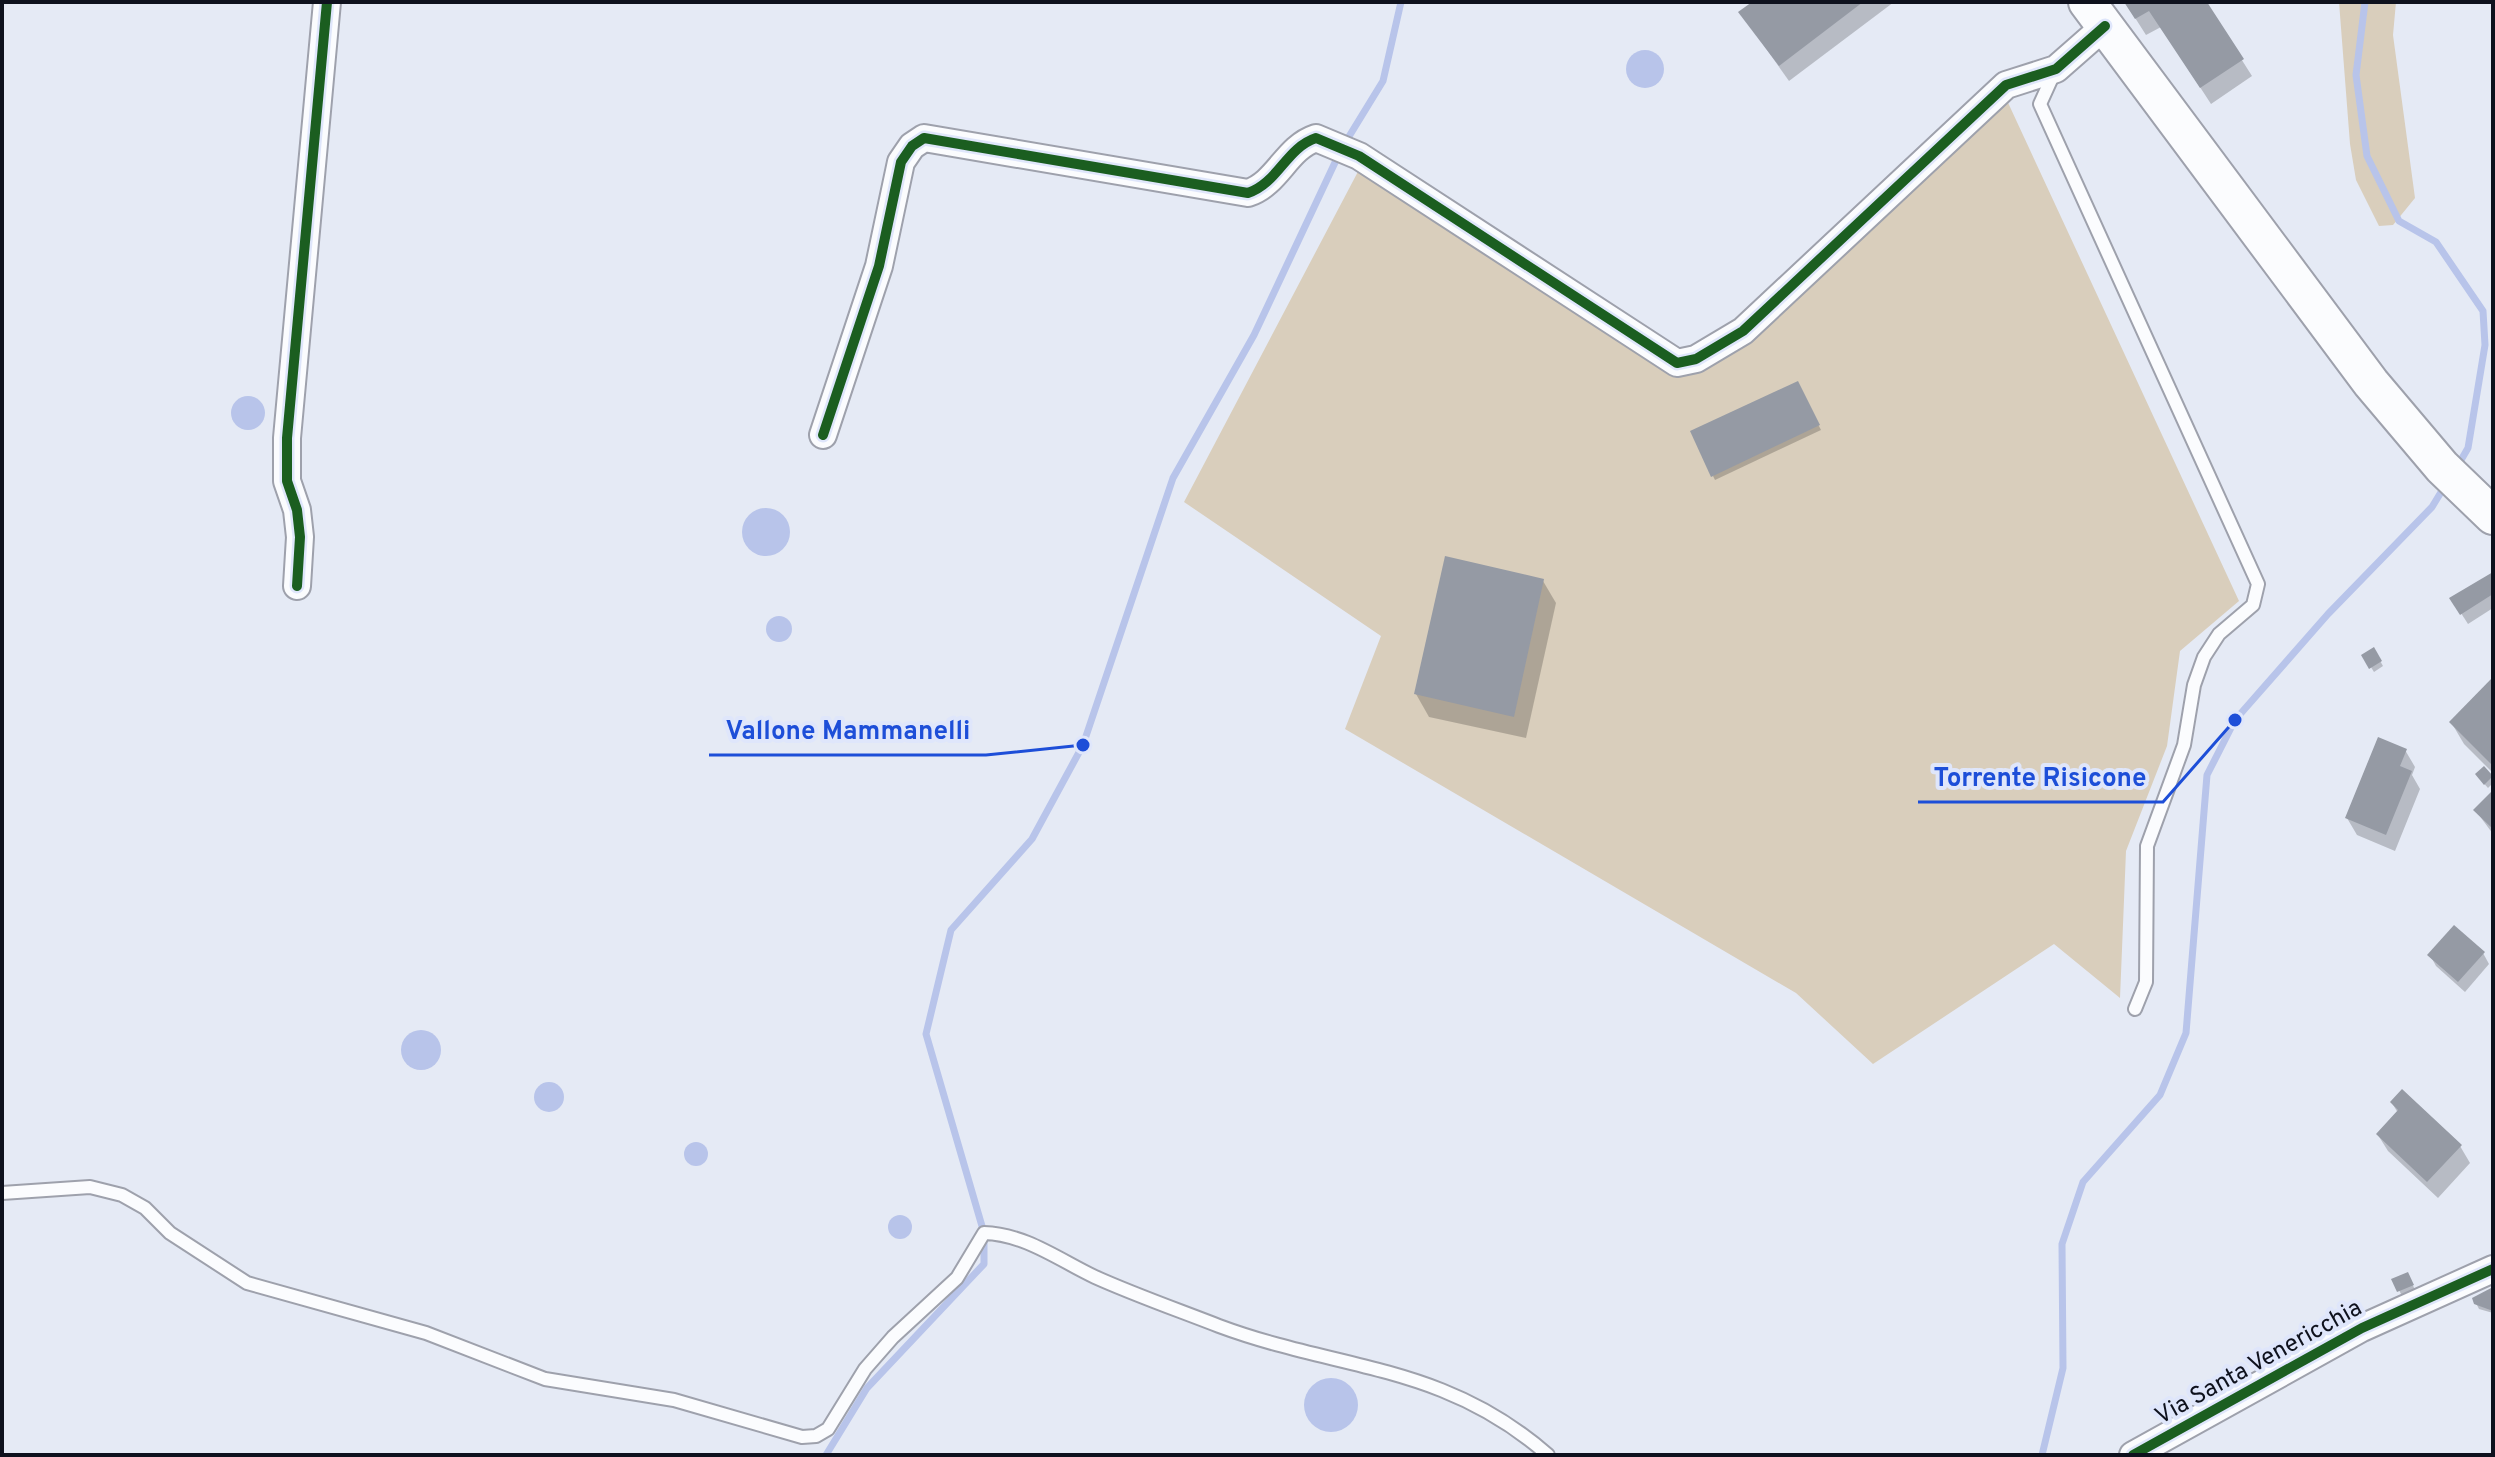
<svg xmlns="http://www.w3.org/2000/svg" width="2495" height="1457" viewBox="0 0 2495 1457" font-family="Overpass,sans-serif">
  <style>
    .green { fill: #d9cebc }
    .water { fill: #b8c4ea }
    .shadow { fill: #0003 }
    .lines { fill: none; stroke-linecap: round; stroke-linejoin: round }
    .stream { stroke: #b8c4ea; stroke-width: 7 }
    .building { fill: #959aa4 }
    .lane-casing { stroke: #9ea1ac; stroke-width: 16 }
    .street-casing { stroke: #9ea1ac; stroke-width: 30 }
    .secondary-casing { stroke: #9ea1ac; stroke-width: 40 }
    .lane { stroke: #fbfcfe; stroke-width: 12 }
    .street { stroke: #fbfcfe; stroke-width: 26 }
    .secondary { stroke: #fbfcfe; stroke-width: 36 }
    .cycleway-casing { stroke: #dfe6fb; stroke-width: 15 }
    .cycleway { stroke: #1b5e20; stroke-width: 10 }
    .labels { text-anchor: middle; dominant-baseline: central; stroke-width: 8; stroke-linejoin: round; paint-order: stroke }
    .street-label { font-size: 24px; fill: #0e111d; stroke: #dfe6fb }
    .leader { fill: none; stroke: #1d4ed8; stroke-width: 3 }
    .callout-dot { fill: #1d4ed8; stroke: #dfe6fb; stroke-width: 3 }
    .callout-label { font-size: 26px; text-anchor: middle; font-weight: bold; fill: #1d4ed8; stroke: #dfe6fb; stroke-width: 8; stroke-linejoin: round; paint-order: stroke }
  </style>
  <rect width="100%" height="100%" fill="#e5eaf5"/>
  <g class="green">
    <path d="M2339 2H2396L2393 35 2415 198 2393 225 2379 226 2356 180 2350 144Z"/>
    <path d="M2004 94 2239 601 2180 651 2167 746 2126 851 2120 998 2054 944 1873 1064 1796 993 1345 729 1381 636 1184 502 1362 164 1682 376 1750 332Z"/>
  </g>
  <g class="water">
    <circle cx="1645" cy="69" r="19"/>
    <circle cx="248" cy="413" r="17"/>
    <circle cx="766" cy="532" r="24"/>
    <circle cx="779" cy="629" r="13"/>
    <circle cx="421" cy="1050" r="20"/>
    <circle cx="549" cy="1097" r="15"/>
    <circle cx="696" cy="1154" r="12"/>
    <circle cx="900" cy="1227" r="12"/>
    <circle cx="1331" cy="1405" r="27"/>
  </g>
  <g class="shadow">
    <path d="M1755 2H1894L1789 81 1741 13Z"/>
    <path d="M2125 2H2205L2252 76 2211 104 2161 27 2146 35Z"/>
    <path d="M1797 384 1821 430 1715 480 1713 476Z"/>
    <path d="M2493 574V608L2468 624 2452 599Z"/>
    <path d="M1543 581 1556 603 1526 738 1429 717 1416 694Z"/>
    <path d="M2374 650 2383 666 2374 672 2364 656Z"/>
    <path d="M2493 680V773L2464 744 2451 722Z"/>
    <path d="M2405 750 2415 767 2412 775 2420 789 2395 851 2357 835 2347 818Z"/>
    <path d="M2491 778 2493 783 2488 788 2480 779Z"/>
    <path d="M2493 793V834L2476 811Z"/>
    <path d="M2483 953 2489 964 2465 992 2436 966 2430 955Z"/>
    <path d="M2392 1103 2460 1146 2470 1163 2438 1198 2388 1151 2378 1135 2398 1113Z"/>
    <path d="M2410 1279 2415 1290 2402 1296 2394 1280Z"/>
    <path d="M2493 1289V1313L2479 1309 2476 1303Z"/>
  </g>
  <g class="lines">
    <g class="stream">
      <path d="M2365 2 2356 75 2367 156 2399 221 2436 242 2483 311 2485 345 2468 448 2457 467"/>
      <path d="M1345 143 1383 81 1401 2"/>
      <path d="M826 1455 867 1388 984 1264V1233L926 1034 951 930 1032 839 1083 745 1173 478 1254 335 1339 154"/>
      <path d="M2042 1455 2063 1368 2062 1244 2083 1182 2160 1095 2186 1033 2207 775 2235 720 2328 614 2432 507 2446 484"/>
    </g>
  </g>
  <g class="building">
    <path d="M1752 2H1863L1779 66 1738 12Z"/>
    <path d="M2124 2H2207L2244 59 2200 88 2149 11 2135 19Z"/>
    <path d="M1798 381 1820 425 1711 477 1690 431Z"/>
    <path d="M1445 556 1544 579 1514 717 1414 694Z"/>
    <path d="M2493 572V594L2460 615 2449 598Z"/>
    <path d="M2374 647 2382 661 2369 669 2361 655Z"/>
    <path d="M2493 677V762L2491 764 2449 722Z"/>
    <path d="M2378 737 2407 749 2400 766 2412 771 2386 835 2345 818Z"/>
    <path d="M2484 766 2493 776 2484 785 2475 774Z"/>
    <path d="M2493 790V829L2473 810Z"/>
    <path d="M2454 925 2485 952 2458 982 2427 955Z"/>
    <path d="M2402 1089 2462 1145 2427 1182 2376 1134 2398 1110 2390 1102Z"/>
    <path d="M2408 1272 2414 1285 2397 1292 2391 1279Z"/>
    <path d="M2493 1287V1311L2474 1304 2472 1298Z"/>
  </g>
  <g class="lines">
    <g class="lane-casing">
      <g id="lane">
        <path d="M2055 71 2040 104 2258 584 2253 605 2219 634 2204 657 2194 685 2184 745 2147 846 2146 982 2135 1009"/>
        <path d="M2 1193 90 1187 122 1195 145 1208 170 1233 247 1283 426 1333 545 1379 674 1400 802 1437 816 1436 828 1429 865 1369 893 1337 957 1278 984 1233C1025 1234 1059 1260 1095 1277 1135 1295 1178 1310 1219 1326 1340 1371 1443 1363 1548 1455"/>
      </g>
    </g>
    <g class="street-casing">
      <g id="street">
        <path d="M823 435 879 266 901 162 912 146 924 138 1248 193C1278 183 1286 148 1316 138L1359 156 1677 363 1696 359 1743 331 2006 85 2056 69 2105 26"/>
        <path d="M297 586 300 537 297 510 287 481V438L327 2"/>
        <path d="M2133 1455 2362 1328 2493 1269"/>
      </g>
    </g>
    <g class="secondary-casing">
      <path id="secondary" d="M2087 2 2371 383 2442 467 2493 516"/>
    </g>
    <use href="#lane" class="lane"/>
    <use href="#street" class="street"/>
    <use href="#secondary" class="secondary"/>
    <g class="cycleway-casing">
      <g id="cycleway">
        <path d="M823 435 879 266 901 162 912 146 924 138 1248 193C1278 183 1286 148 1316 138L1359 156 1677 363 1696 359 1743 331 2006 85 2056 69 2105 26"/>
        <path d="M297 586 300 537 297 510 287 481V438L327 2"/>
        <path d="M2133 1455 2362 1328 2493 1269"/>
      </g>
    </g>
    <use href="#cycleway" class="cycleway"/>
  </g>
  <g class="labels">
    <g class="street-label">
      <text transform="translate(2259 1363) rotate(-29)">Via Santa Venericchia</text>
    </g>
  </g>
  <path class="leader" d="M1083 745L986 755H709M2235 720L2163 802H1918"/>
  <g class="callout-dot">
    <circle cx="1083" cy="745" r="8"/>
    <circle cx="2235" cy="720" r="8"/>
  </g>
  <g class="callout-label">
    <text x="848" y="739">Vallone Mammanelli</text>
    <text x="2040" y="786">Torrente Risicone</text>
  </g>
  <rect width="2495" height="1457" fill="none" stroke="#0e111d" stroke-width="8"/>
</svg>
